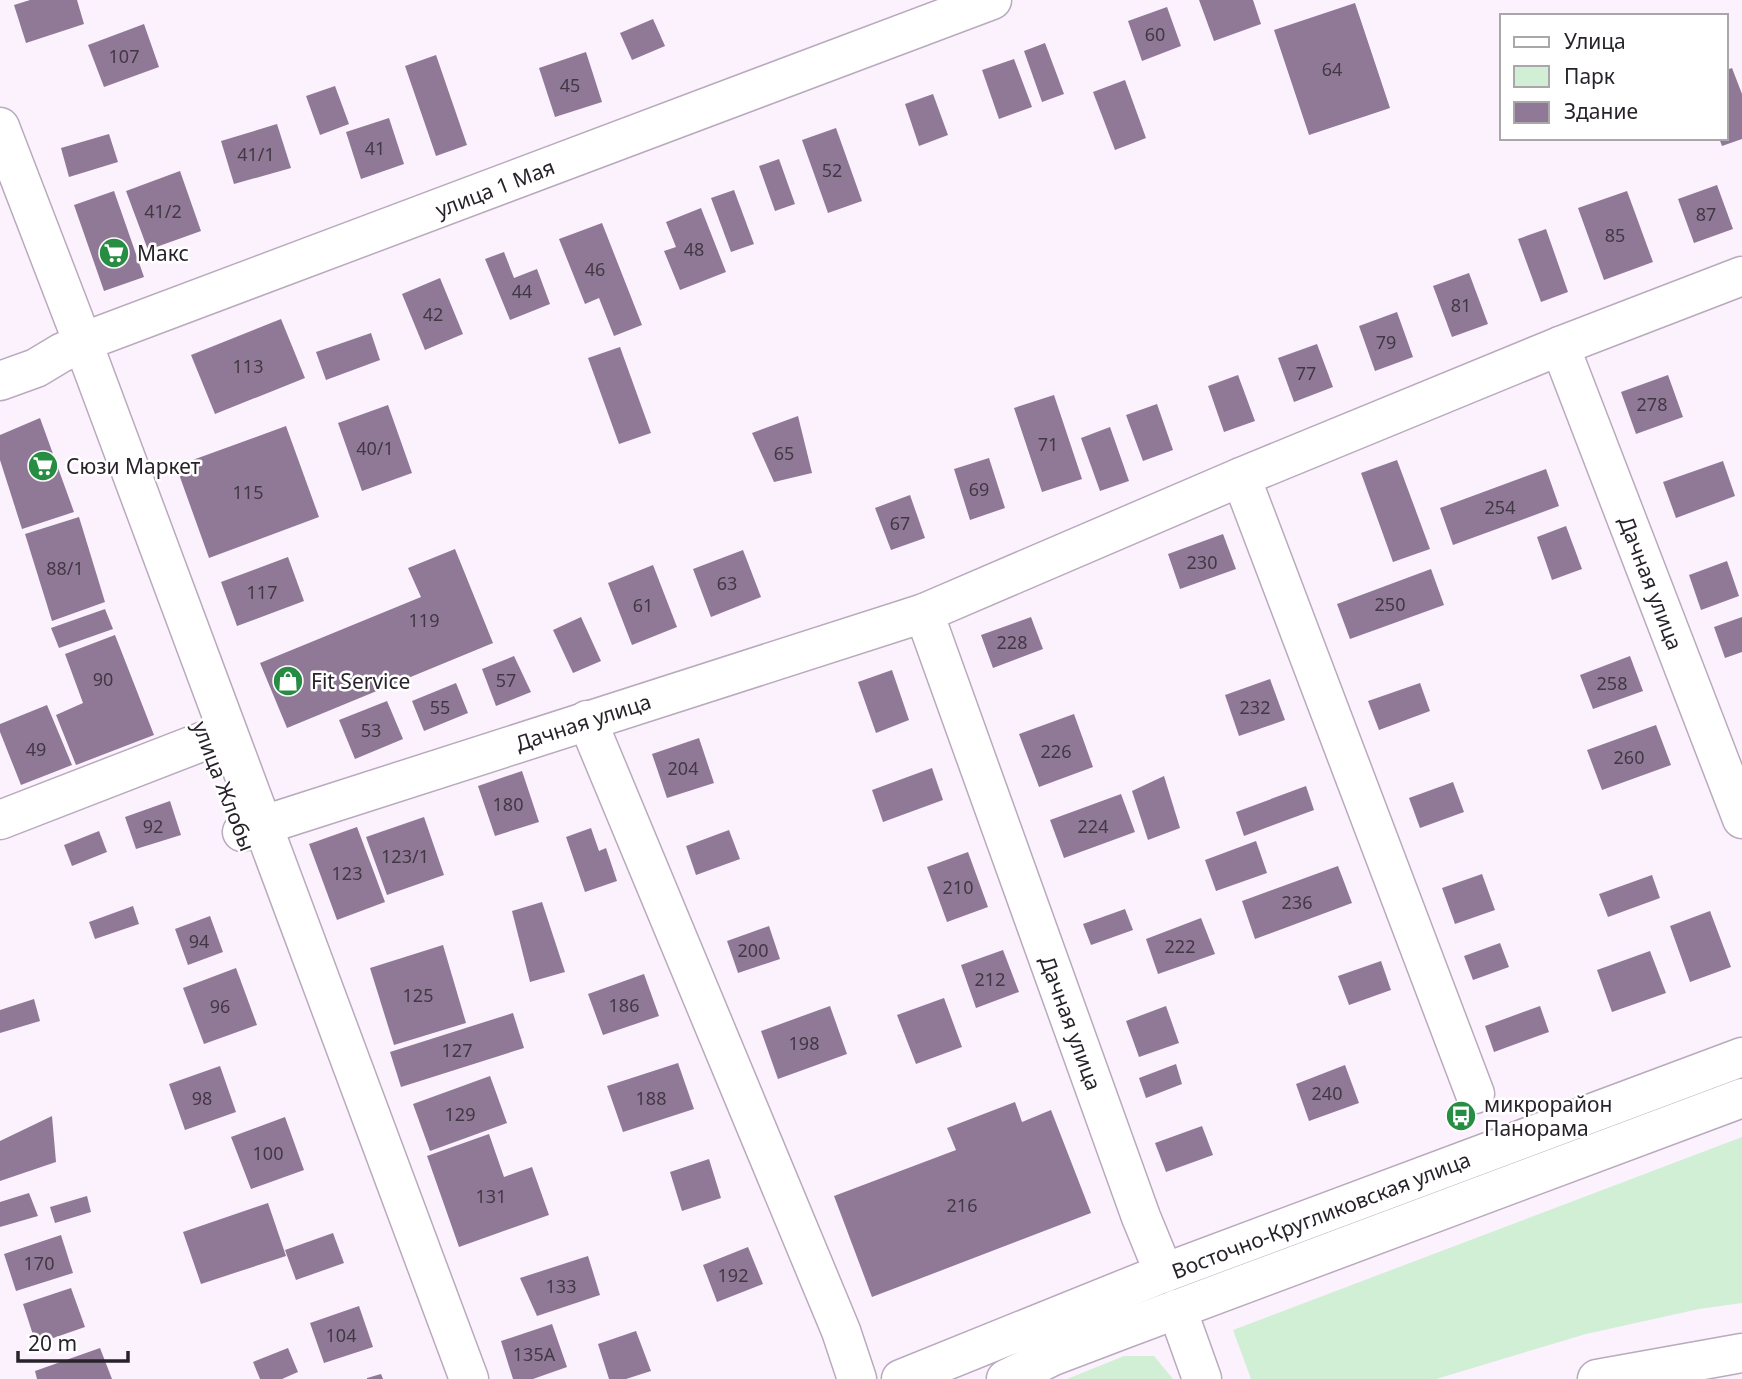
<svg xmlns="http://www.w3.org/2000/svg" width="1742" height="1379" viewBox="0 0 1742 1379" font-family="'Noto Sans',sans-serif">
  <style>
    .green { fill: #d0efd4 }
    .building { fill: #907996 }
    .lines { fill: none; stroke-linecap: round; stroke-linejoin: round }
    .minor-casing { stroke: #b9aabd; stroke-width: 41 }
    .major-casing { stroke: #b9aabd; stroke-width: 41 }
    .minor { stroke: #fff; stroke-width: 38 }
    .major { stroke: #fff; stroke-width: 38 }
    .labels { text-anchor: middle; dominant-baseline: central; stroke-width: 5; stroke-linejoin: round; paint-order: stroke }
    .number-label { font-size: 18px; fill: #423845 }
    .street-label { font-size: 21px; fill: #28232a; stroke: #fff }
    .poi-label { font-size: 21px; fill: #28232a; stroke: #fff; text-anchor: start }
  </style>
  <rect width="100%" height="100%" fill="#fcf2fe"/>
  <g class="green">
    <path d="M1742 1137V1303L1699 1309 1586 1334 1436 1379H1251L1233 1330Z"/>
    <path d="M1124 1356H1154L1173 1379H1067Z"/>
  </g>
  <g class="building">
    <path d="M30 0H77L84 24 26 43 14 5Z"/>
    <path d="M1199 0H1253L1261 24 1214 41Z"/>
    <path d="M1355 3 1390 108 1309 135 1274 30Z"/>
    <path d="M1167 7 1181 46 1142 61 1128 21Z"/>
    <path d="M653 19 665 46 632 60 620 33Z"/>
    <path d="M144 24 159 67 104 87 88 45Z"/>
    <path d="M1045 43 1064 94 1042 102 1024 51Z"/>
    <path d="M586 52 602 102 555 117 539 68Z"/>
    <path d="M436 55 467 145 436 156 405 66Z"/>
    <path d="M1014 59 1032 107 999 119 982 70Z"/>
    <path d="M1732 68 1742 94V139L1722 146 1719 138H1726V70Z"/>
    <path d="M1125 80 1146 138 1115 150 1093 92Z"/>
    <path d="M335 86 349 124 320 135 306 96Z"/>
    <path d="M933 94 948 135 919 146 905 104Z"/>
    <path d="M389 118 404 164 361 179 346 132Z"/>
    <path d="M277 124 291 168 234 184 221 141Z"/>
    <path d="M836 128 862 201 828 213 802 140Z"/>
    <path d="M109 134 118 162 69 177 61 148Z"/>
    <path d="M779 159 795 204 775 211 759 166Z"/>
    <path d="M180 171 201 231 148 250 126 191Z"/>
    <path d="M1717 185 1733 229 1694 243 1678 199Z"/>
    <path d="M734 190 754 244 731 252 711 198Z"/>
    <path d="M114 191 144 277 104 291 74 205Z"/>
    <path d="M1627 191 1653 262 1604 280 1578 208Z"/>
    <path d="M701 208 726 272 680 290 664 251 676 247 666 222Z"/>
    <path d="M602 223 642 325 614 336 599 298 585 304 559 239Z"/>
    <path d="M1546 229 1568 292 1541 302 1518 239Z"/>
    <path d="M504 252 514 278 537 269 550 304 510 320 485 259Z"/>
    <path d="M1469 273 1488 324 1452 337 1433 286Z"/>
    <path d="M440 278 463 334 425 350 402 294Z"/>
    <path d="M1397 312 1413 357 1375 371 1359 326Z"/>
    <path d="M281 319 305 378 215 414 191 355Z"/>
    <path d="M371 333 380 360 326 380 316 352Z"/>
    <path d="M1317 344 1333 387 1294 402 1278 358Z"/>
    <path d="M620 347 651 433 619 444 588 358Z"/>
    <path d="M1238 375 1255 421 1224 432 1208 386Z"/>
    <path d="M1668 375 1683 417 1636 434 1621 392Z"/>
    <path d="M1054 395 1082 479 1042 492 1014 408Z"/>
    <path d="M1157 404 1173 450 1143 461 1126 415Z"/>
    <path d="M388 405 412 473 362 491 338 423Z"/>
    <path d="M798 416 812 473 774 482 752 433Z"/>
    <path d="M40 418 74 512 22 529 0 460V435Z"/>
    <path d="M286 426 319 517 209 558 176 466Z"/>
    <path d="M1110 427 1129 481 1100 491 1081 438Z"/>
    <path d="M989 458 1005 508 970 520 954 469Z"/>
    <path d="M1397 460 1430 549 1393 562 1361 473Z"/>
    <path d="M1723 461 1735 496 1676 518 1663 482Z"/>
    <path d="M1546 469 1559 506 1453 545 1440 508Z"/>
    <path d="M910 495 925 538 891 550 875 508Z"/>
    <path d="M79 517 105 602 52 621 25 534Z"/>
    <path d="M1566 526 1582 569 1552 580 1537 537Z"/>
    <path d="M1223 534 1236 569 1180 589 1168 554Z"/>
    <path d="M455 549 493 643 287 728 260 663 421 597 408 568Z"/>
    <path d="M743 550 761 597 711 617 693 569Z"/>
    <path d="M288 557 304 601 237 626 221 582Z"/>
    <path d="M1727 561 1739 596 1701 610 1689 575Z"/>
    <path d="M653 565 677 627 632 645 608 583Z"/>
    <path d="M1431 569 1444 605 1350 639 1337 604Z"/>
    <path d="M105 609 113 629 59 648 51 628Z"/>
    <path d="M581 617 601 661 573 673 553 630Z"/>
    <path d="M1031 617 1043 649 993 668 981 635Z"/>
    <path d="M1742 617V652L1725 658 1714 627Z"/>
    <path d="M115 635 154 735 76 765 56 715 83 703 65 654Z"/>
    <path d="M514 656 531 692 496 706 482 669Z"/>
    <path d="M1630 656 1643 691 1593 709 1580 675Z"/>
    <path d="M892 670 909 720 876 733 858 682Z"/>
    <path d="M1270 679 1285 720 1239 736 1225 695Z"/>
    <path d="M456 683 468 713 424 731 412 701Z"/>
    <path d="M1420 683 1430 711 1379 730 1368 701Z"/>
    <path d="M387 701 403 739 355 759 339 720Z"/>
    <path d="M47 705 72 765 21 785 0 732V724Z"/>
    <path d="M1074 714 1093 767 1039 787 1019 734Z"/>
    <path d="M1656 725 1671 765 1602 790 1587 750Z"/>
    <path d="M699 738 714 783 667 798 652 754Z"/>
    <path d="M932 768 943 800 883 822 872 790Z"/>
    <path d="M522 771 539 822 495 836 478 786Z"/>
    <path d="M1164 776 1180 828 1148 840 1132 791Z"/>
    <path d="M1453 782 1464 812 1420 828 1409 798Z"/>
    <path d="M1306 786 1314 810 1244 836 1236 812Z"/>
    <path d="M1121 794 1135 832 1064 858 1050 820Z"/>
    <path d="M170 801 181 835 136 849 125 817Z"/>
    <path d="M424 817 444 875 387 895 366 837Z"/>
    <path d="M357 827 385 902 337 920 309 844Z"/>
    <path d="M591 828 599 851 606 848 617 881 585 892 566 837Z"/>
    <path d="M729 830 740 859 696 875 686 846Z"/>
    <path d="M99 831 107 852 72 866 64 845Z"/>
    <path d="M1256 841 1267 873 1216 891 1205 860Z"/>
    <path d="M968 852 988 907 947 922 927 867Z"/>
    <path d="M1338 866 1352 903 1255 939 1242 901Z"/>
    <path d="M1482 874 1495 910 1455 924 1442 888Z"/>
    <path d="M1652 875 1660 898 1608 917 1599 894Z"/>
    <path d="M542 902 565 972 530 982 512 911Z"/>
    <path d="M133 906 139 924 95 939 89 922Z"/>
    <path d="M1125 909 1133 930 1091 945 1083 924Z"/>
    <path d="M1710 911 1731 967 1690 982 1670 926Z"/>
    <path d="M210 916 223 952 188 965 175 929Z"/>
    <path d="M1201 918 1215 954 1158 974 1146 939Z"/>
    <path d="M769 926 780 959 738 973 727 941Z"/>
    <path d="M1500 943 1509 967 1473 980 1464 956Z"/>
    <path d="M443 945 466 1023 394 1045 370 968Z"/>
    <path d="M1003 950 1019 992 976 1008 961 965Z"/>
    <path d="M1650 951 1666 993 1612 1012 1597 970Z"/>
    <path d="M1381 961 1391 990 1349 1005 1338 976Z"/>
    <path d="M236 968 257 1025 204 1044 183 988Z"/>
    <path d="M644 974 659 1016 603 1035 588 994Z"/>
    <path d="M944 998 962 1047 916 1064 897 1015Z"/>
    <path d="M34 999 40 1021 0 1033V1010Z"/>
    <path d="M830 1006 847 1054 778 1079 761 1031Z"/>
    <path d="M1166 1006 1179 1043 1139 1057 1126 1021Z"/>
    <path d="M1540 1006 1549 1032 1494 1052 1485 1026Z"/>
    <path d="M513 1013 524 1048 401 1087 390 1052Z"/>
    <path d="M678 1063 694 1109 623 1132 607 1086Z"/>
    <path d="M1176 1064 1182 1084 1146 1098 1139 1078Z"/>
    <path d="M1345 1065 1359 1103 1309 1121 1296 1084Z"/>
    <path d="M220 1066 236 1112 185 1130 169 1084Z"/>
    <path d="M490 1076 507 1123 430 1151 413 1104Z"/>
    <path d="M1015 1102 1022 1122 1051 1110 1091 1213 872 1297 834 1196 956 1150 947 1128Z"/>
    <path d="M52 1116 56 1162 0 1181V1141Z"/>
    <path d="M285 1117 304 1170 251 1189 231 1137Z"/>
    <path d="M1202 1126 1213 1155 1166 1172 1155 1143Z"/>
    <path d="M489 1134 504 1177 532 1167 549 1215 459 1247 427 1156Z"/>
    <path d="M709 1159 721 1198 682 1211 670 1172Z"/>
    <path d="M29 1193 38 1216 0 1227V1202Z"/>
    <path d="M87 1196 91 1212 55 1223 50 1207Z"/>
    <path d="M268 1203 286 1256 201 1284 183 1232Z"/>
    <path d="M333 1233 344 1263 296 1280 285 1250Z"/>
    <path d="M61 1235 73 1273 16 1291 4 1254Z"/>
    <path d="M748 1247 763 1284 717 1302 703 1265Z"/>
    <path d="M588 1256 600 1295 537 1316 520 1278Z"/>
    <path d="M71 1288 85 1327 36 1344 23 1304Z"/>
    <path d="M359 1306 373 1347 324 1363 310 1323Z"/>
    <path d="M552 1324 567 1367 533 1379H513L501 1341Z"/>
    <path d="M636 1331 651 1371 626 1379H609L598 1344Z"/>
    <path d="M100 1348 112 1379H37L35 1371Z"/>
    <path d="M288 1348 298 1372 282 1379H260L253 1362Z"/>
    <path d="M381 1374 383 1379H367V1378Z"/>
  </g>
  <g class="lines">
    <g class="minor-casing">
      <g id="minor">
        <path d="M1560 346 1742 819"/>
        <path d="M0 381 36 368 61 353 96 337 992 0"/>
        <path d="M1241 477 1475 1094"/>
        <path d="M924 613 1141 1217 1164 1273"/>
        <path d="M587 720 841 1331 857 1379"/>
        <path d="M0 820 227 732"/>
        <path d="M242 832 924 613 1241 477 1560 346 1742 276"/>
        <path d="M1177 1309 1202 1379"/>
        <path d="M1597 1379 1742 1353"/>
      </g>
    </g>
    <g class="major-casing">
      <g id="major">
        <path d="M0 127 83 343 469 1379"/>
        <path d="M901 1379 1164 1273 1742 1057"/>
        <path d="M1006 1379 1053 1356 1124 1329 1742 1098"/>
      </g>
    </g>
    <use href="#minor" class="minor"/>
    <use href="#major" class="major"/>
  </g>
  <defs>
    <g id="supermarket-disc" transform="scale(1.575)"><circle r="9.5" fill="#268d43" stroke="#fff"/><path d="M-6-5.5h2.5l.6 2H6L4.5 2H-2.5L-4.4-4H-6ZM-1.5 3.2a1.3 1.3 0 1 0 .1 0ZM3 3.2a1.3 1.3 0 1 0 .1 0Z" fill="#fff"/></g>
    <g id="shop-disc" transform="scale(1.575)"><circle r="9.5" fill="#268d43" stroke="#fff"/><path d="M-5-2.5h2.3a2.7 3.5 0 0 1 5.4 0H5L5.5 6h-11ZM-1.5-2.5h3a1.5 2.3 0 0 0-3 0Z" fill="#fff"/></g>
    <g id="bus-disc" transform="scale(1.575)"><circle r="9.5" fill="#268d43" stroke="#fff"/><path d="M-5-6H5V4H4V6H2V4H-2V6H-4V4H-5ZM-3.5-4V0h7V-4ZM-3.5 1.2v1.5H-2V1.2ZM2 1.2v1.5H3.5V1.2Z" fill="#fff"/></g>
  </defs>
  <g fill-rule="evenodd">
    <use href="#supermarket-disc" x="114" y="253"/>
    <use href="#supermarket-disc" x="43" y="466"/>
    <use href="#shop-disc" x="288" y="681"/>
    <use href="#bus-disc" x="1461" y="1116"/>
  </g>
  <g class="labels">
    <g class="number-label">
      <text x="1155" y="34">60</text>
      <text x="124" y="56">107</text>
      <text x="1332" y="69">64</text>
      <text x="570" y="85">45</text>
      <text x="375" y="148">41</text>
      <text x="256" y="154">41/1</text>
      <text x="832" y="170">52</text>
      <text x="163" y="211">41/2</text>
      <text x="1706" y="214">87</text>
      <text x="1615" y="235">85</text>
      <text x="694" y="249">48</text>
      <text x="595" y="269">46</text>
      <text x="522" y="291">44</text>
      <text x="1461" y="305">81</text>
      <text x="433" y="314">42</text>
      <text x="1386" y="342">79</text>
      <text x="248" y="366">113</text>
      <text x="1306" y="373">77</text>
      <text x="1652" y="404">278</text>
      <text x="1048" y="444">71</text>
      <text x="375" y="448">40/1</text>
      <text x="784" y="453">65</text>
      <text x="979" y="489">69</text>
      <text x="248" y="492">115</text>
      <text x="1500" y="507">254</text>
      <text x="900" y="523">67</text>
      <text x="1202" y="562">230</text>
      <text x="65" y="568">88/1</text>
      <text x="727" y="583">63</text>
      <text x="262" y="592">117</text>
      <text x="1390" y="604">250</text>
      <text x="643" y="605">61</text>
      <text x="424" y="620">119</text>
      <text x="1012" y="642">228</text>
      <text x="103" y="679">90</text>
      <text x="506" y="680">57</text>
      <text x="1612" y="683">258</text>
      <text x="440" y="707">55</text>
      <text x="1255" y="707">232</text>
      <text x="371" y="730">53</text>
      <text x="36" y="749">49</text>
      <text x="1056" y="751">226</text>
      <text x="1629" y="757">260</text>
      <text x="683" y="768">204</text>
      <text x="508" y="804">180</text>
      <text x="153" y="826">92</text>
      <text x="1093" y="826">224</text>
      <text x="405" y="856">123/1</text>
      <text x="347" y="873">123</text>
      <text x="958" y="887">210</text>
      <text x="1297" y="902">236</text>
      <text x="199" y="941">94</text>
      <text x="1180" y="946">222</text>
      <text x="753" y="950">200</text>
      <text x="990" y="979">212</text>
      <text x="418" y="995">125</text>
      <text x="624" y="1005">186</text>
      <text x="220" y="1006">96</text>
      <text x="804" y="1043">198</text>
      <text x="457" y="1050">127</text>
      <text x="1327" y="1093">240</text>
      <text x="202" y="1098">98</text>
      <text x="651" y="1098">188</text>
      <text x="460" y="1114">129</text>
      <text x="268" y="1153">100</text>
      <text x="491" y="1196">131</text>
      <text x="962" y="1205">216</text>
      <text x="39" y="1263">170</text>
      <text x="733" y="1275">192</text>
      <text x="561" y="1286">133</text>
      <text x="341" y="1335">104</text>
      <text x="534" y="1354">135А</text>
    </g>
    <g class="street-label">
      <text transform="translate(495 188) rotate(-21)">улица 1 Мая</text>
      <text transform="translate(1651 583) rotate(69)">Дачная улица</text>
      <text transform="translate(583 722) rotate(-18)">Дачная улица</text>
      <text transform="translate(224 786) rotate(69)">улица Жлобы</text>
      <text transform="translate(1071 1023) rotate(70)">Дачная улица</text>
      <text transform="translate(1321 1215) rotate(-21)">Восточно-Кругликовская улица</text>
    </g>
    <g class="poi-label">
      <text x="137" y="253">Макс</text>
      <text x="66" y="466">Сюзи Маркет</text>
      <text x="311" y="681">Fit Service</text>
      <text x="1484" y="1104">микрорайон<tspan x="1484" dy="24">Панорама</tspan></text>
    </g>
  </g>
  <rect x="1500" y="14" width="228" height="126" fill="#ffffff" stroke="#a9a7aa" stroke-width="2"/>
  <rect x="1514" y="37" width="35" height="10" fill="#ffffff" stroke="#a9a7aa" stroke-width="2"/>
  <text x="1564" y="49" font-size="21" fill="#28232a">Улица</text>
  <rect x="1514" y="66" width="35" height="21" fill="#d0efd4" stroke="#a9a7aa" stroke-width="2"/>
  <text x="1564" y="84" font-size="21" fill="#28232a">Парк</text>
  <rect x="1514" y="102" width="35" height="21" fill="#907996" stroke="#a9a7aa" stroke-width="2"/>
  <text x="1564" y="119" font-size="21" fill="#28232a">Здание</text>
  <path d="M18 1351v10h110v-10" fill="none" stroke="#28232a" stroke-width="3.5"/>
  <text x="28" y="1351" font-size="21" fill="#28232a" stroke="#ffffff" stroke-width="5" paint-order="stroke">20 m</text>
</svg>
